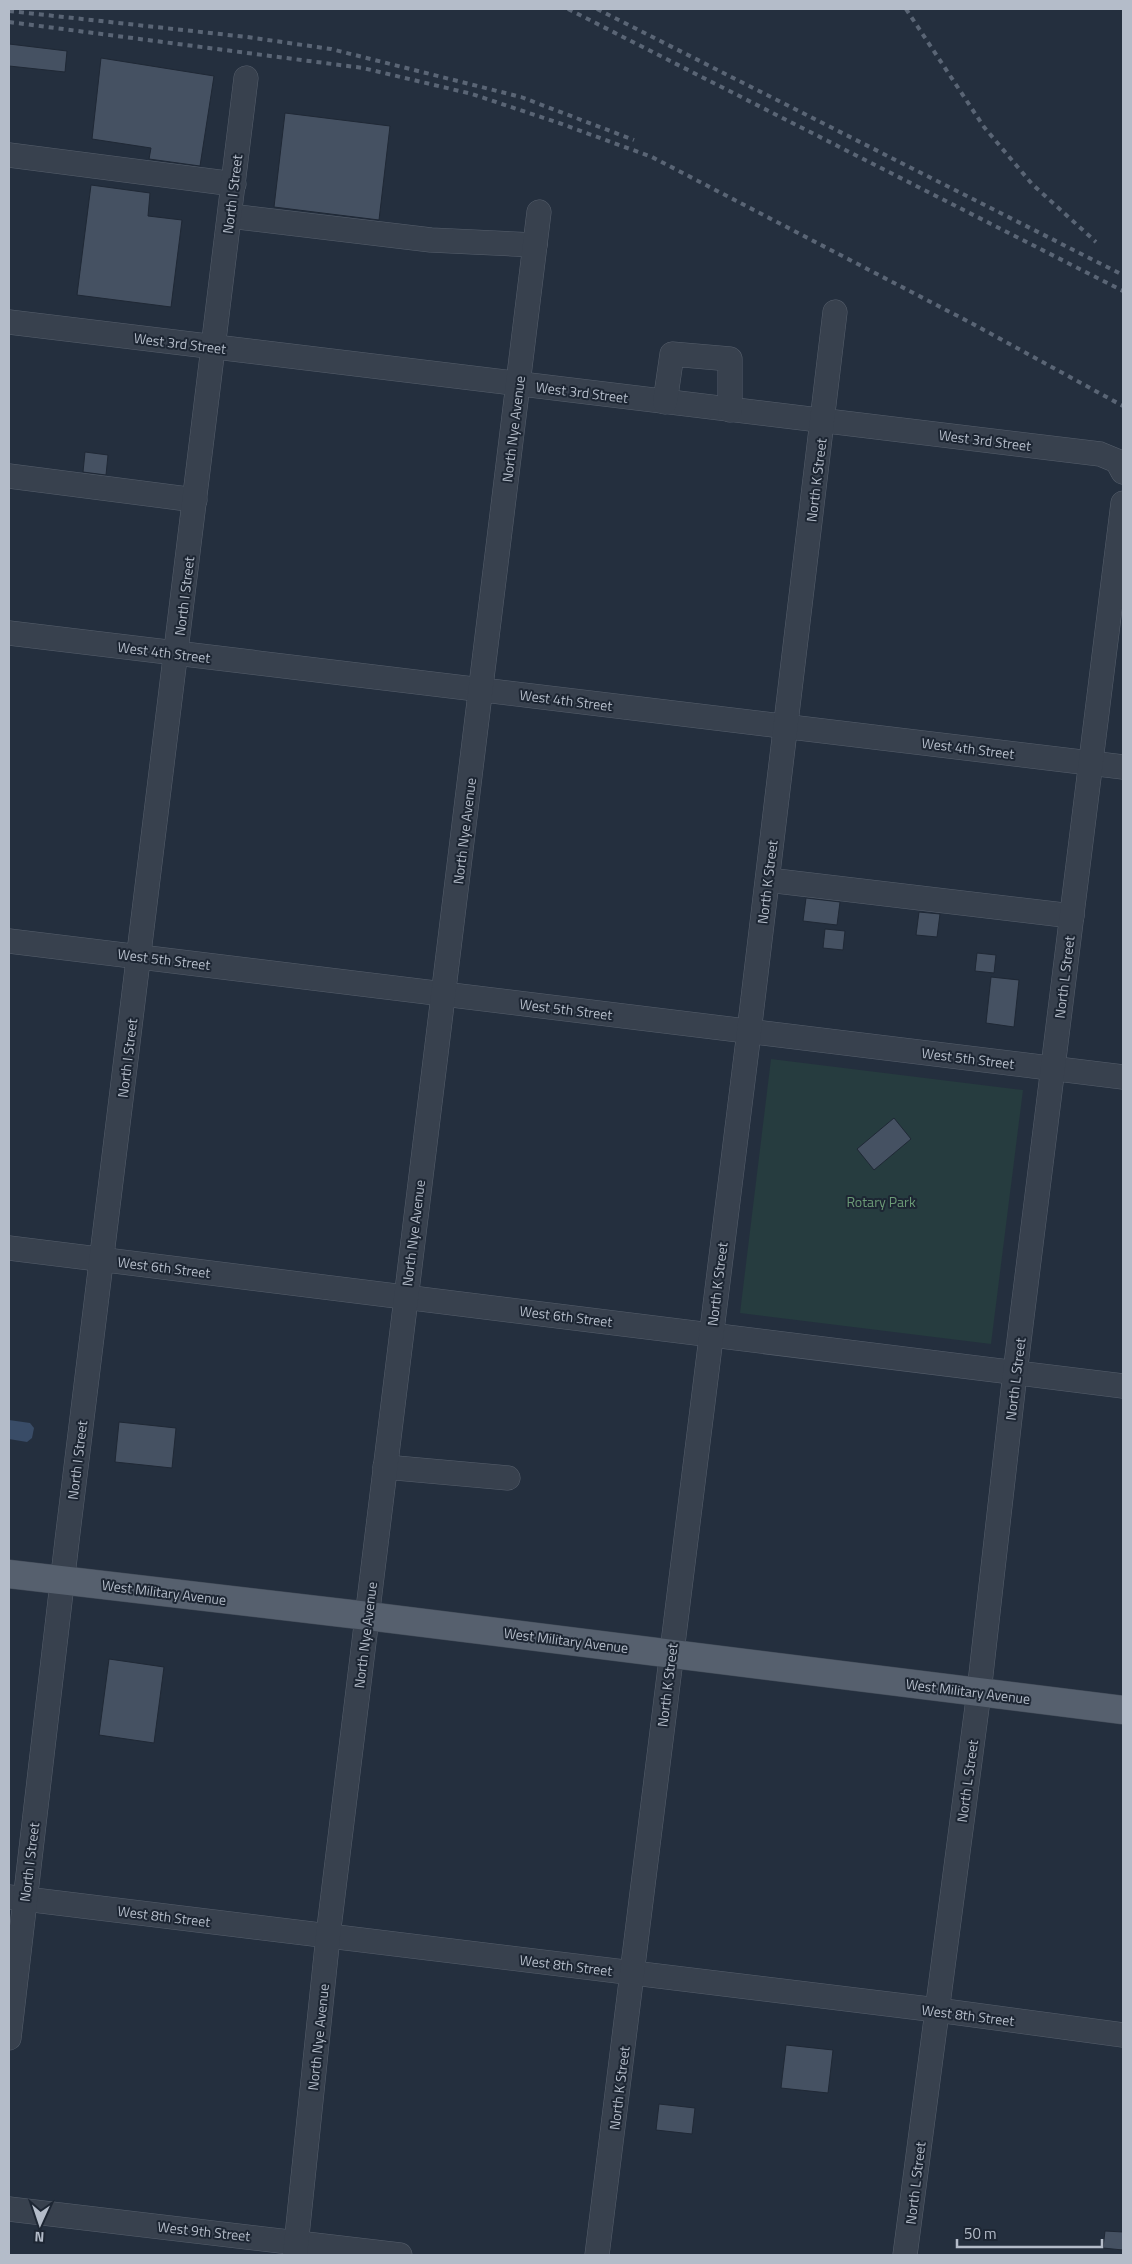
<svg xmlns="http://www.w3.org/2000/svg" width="1132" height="2264" viewBox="0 0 1132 2264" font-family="'Titillium Web',sans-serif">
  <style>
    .green { fill: #263c3f }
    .water { fill: #394c67 }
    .building { fill: #455162; stroke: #1f2835 }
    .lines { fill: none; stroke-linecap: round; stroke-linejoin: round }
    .minor-casing { stroke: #565f6c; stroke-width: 25 }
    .major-casing { stroke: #414a57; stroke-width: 29 }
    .minor { stroke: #38414e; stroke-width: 24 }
    .major { stroke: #56606e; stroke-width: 28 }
    .rail { stroke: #5a6575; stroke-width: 4; stroke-dasharray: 5 5; stroke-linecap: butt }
    .labels { text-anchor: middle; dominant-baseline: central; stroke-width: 4; stroke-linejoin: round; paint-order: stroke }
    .street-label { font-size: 14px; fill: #b4bcc9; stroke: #1d2633 }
    .park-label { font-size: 14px; fill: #6b9a76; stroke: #1d2633 }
  </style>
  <rect width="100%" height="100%" fill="#242f3e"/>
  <path class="green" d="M771 1059 1023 1090 991 1344 740 1313Z"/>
  <path class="water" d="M9 1420 30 1423 34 1428 32 1438 27 1442 9 1439Z"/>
  <g class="building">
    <path d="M9 44 67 51 65 72 9 66Z"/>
    <path d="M101 58 214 76 200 166 149 159 151 148 92 139Z"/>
    <path d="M285 113 390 126 379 220 274 207Z"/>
    <path d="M91 185 150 193 148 216 182 220 171 307 77 295Z"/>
    <path d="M85 452 108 455 106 475 83 472Z"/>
    <path d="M806 898 840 902 837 925 803 921Z"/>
    <path d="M919 912 940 914 937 937 916 935Z"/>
    <path d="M825 929 845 931 843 950 823 948Z"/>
    <path d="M977 953 996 955 994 973 975 971Z"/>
    <path d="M991 977 1019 980 1014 1027 986 1023Z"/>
    <path d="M894 1118 911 1139 874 1170 857 1149Z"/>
    <path d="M119 1422 176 1428 172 1468 115 1462Z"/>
    <path d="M109 1659 164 1667 154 1743 99 1735Z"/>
    <path d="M786 2045 833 2050 828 2093 781 2088Z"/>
    <path d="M659 2104 695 2108 692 2134 656 2130Z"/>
    <path d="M1105 2231 1123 2232V2250L1103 2248Z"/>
  </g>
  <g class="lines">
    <g class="minor-casing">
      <g id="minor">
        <path d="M9 155 234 184"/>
        <path d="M230 216 431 240 535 245"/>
        <path d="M9 322 1100 454 1117 461 1123 472"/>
        <path d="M665 402 672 354 730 359V410"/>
        <path d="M9 476 195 500"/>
        <path d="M9 633 1123 767"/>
        <path d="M768 880 1072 916"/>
        <path d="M9 941 1123 1077"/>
        <path d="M9 1248 1123 1386"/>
        <path d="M385 1467 508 1478"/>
        <path d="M9 1897 937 2010 1123 2035"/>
        <path d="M9 2038C82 1384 170 732 246 78"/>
        <path d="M9 2209 400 2255"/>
        <path d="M295 2255 328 1936 539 212"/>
        <path d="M597 2255 749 1032 835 312"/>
        <path d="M905 2255 979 1692 1015 1373 1123 503"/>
      </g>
    </g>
    <g class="major-casing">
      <path id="major" d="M9 1574 368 1616 1123 1710"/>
    </g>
    <use href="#minor" class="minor"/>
    <use href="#major" class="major"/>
    <g class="rail">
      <path d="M568 9 1123 291"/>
      <path d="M597 9 1123 275"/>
      <path d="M906 9 984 127 1032 184 1096 242"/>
      <path d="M9 11 247 37 331 49 521 97 634 140"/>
      <path d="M9 22 363 68 472 94 559 123 652 157 973 324 1123 406"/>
    </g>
  </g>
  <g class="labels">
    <g class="street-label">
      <text transform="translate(232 194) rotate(-83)">North I Street</text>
      <text transform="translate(180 343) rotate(7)">West 3rd Street</text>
      <text transform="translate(582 392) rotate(7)">West 3rd Street</text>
      <text transform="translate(513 429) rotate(-83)">North Nye Avenue</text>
      <text transform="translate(985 440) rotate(7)">West 3rd Street</text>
      <text transform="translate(816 480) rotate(-83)">North K Street</text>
      <text transform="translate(184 596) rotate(-83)">North I Street</text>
      <text transform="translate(164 652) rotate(7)">West 4th Street</text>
      <text transform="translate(566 700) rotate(7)">West 4th Street</text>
      <text transform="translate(968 748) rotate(7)">West 4th Street</text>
      <text transform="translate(464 831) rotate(-83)">North Nye Avenue</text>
      <text transform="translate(767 882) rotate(-83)">North K Street</text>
      <text transform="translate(164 959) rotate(7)">West 5th Street</text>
      <text transform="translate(1064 977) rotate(-83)">North L Street</text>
      <text transform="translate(566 1009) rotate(7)">West 5th Street</text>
      <text transform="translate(127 1058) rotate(-83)">North I Street</text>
      <text transform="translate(968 1058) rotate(7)">West 5th Street</text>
      <text transform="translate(413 1233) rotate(-83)">North Nye Avenue</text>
      <text transform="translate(164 1267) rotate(7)">West 6th Street</text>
      <text transform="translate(717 1284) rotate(-83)">North K Street</text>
      <text transform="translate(566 1316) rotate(7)">West 6th Street</text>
      <text transform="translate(1015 1379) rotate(-83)">North L Street</text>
      <text transform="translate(77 1460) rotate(-83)">North I Street</text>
      <text transform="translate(164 1592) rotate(7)">West Military Avenue</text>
      <text transform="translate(365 1635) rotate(-83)">North Nye Avenue</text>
      <text transform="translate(566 1640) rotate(7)">West Military Avenue</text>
      <text transform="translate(667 1685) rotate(-83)">North K Street</text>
      <text transform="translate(968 1691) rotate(7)">West Military Avenue</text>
      <text transform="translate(967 1781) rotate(-82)">North L Street</text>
      <text transform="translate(29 1862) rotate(-83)">North I Street</text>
      <text transform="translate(164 1916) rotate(7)">West 8th Street</text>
      <text transform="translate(566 1965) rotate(7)">West 8th Street</text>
      <text transform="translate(968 2015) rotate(7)">West 8th Street</text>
      <text transform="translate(318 2037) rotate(-84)">North Nye Avenue</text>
      <text transform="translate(619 2088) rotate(-83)">North K Street</text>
      <text transform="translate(915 2183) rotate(-83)">North L Street</text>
      <text transform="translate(204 2231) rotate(6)">West 9th Street</text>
    </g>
    <g class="park-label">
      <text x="881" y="1201">Rotary Park</text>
    </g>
  </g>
  <rect width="1132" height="2264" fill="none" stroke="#b4bcc9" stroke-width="20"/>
  <g transform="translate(40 2224) rotate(183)" stroke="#1d2633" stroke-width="4" paint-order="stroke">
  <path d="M0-4L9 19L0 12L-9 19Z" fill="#b4bcc9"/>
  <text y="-8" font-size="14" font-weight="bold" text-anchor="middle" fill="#b4bcc9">N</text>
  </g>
  <path d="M957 2239v8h145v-8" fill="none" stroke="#b4bcc9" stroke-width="2.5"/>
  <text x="964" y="2239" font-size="15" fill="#b4bcc9" stroke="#1d2633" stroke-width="4" paint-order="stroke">50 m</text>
</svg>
